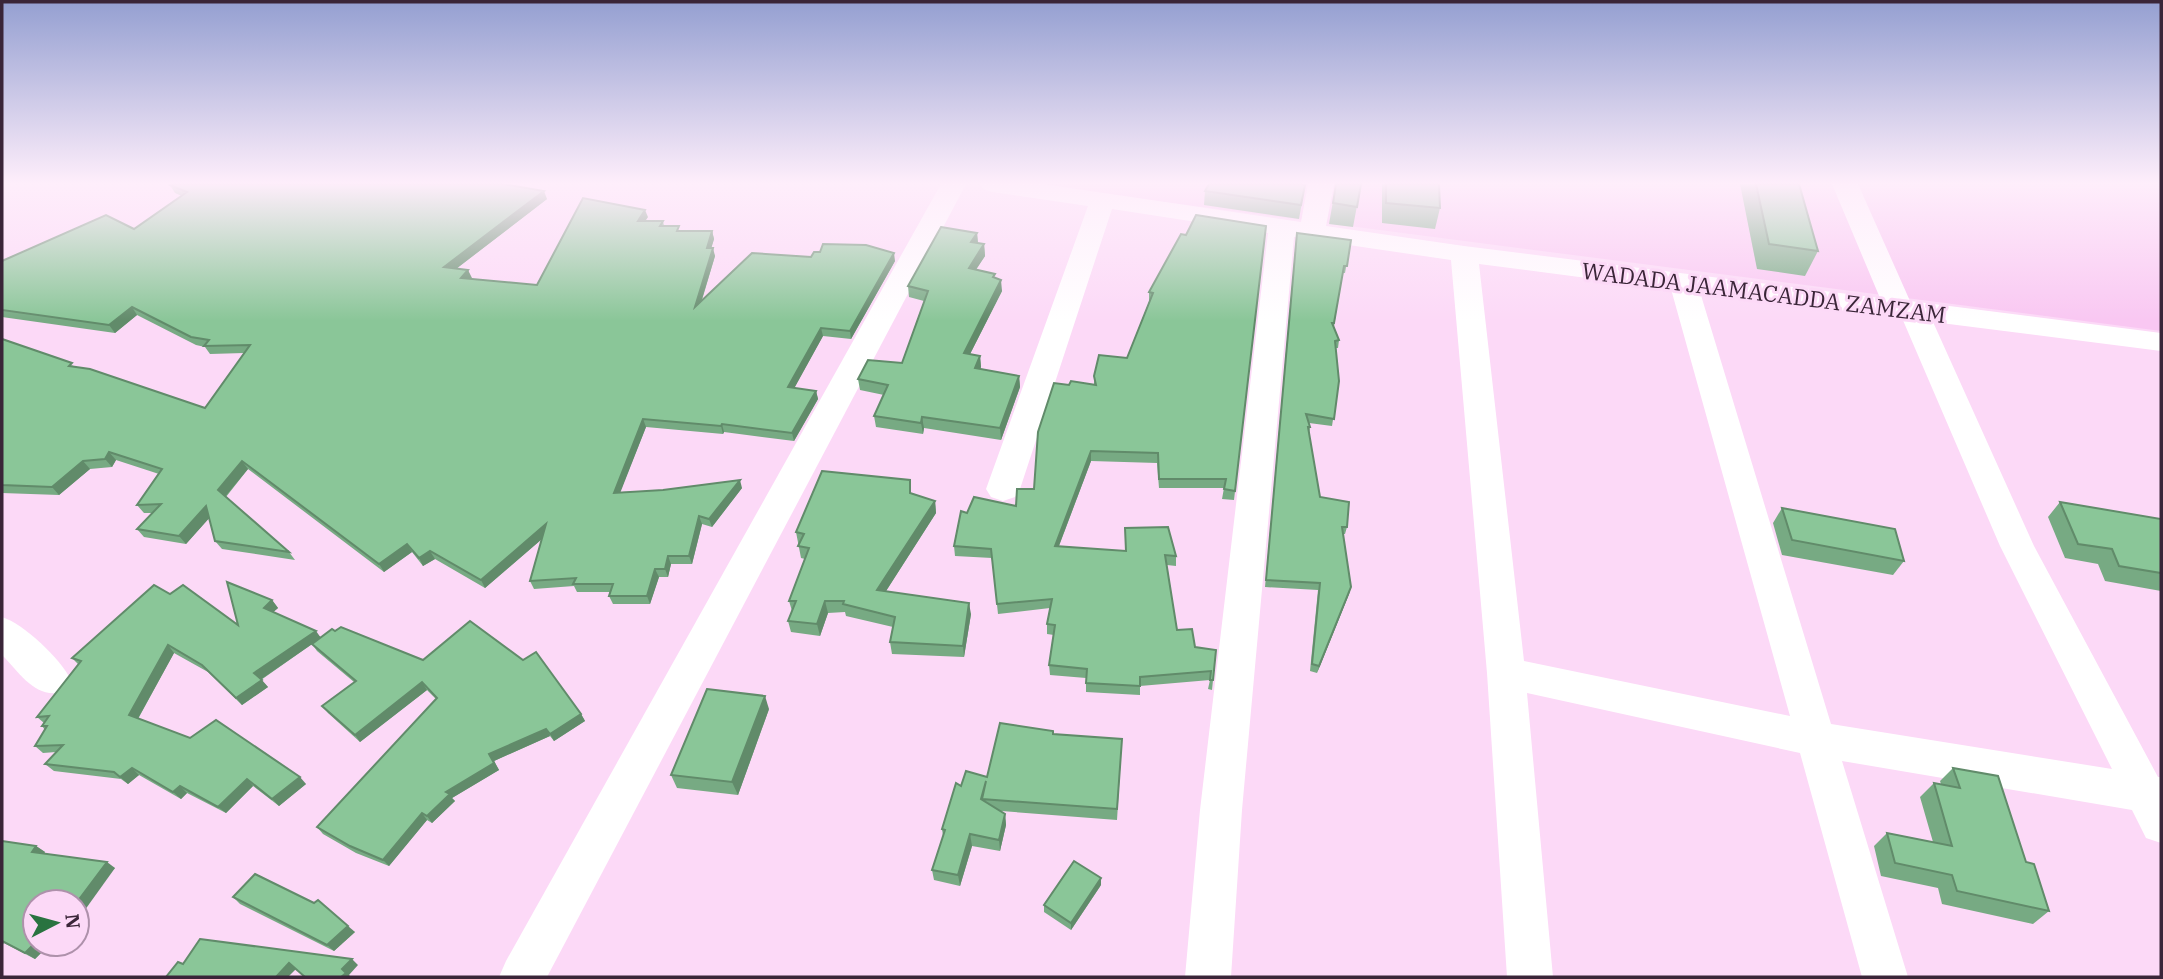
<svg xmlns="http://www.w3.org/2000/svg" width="2163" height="979" viewBox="0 0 2163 979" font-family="'IBM Plex Serif',serif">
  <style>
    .built { fill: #f9c7f2 }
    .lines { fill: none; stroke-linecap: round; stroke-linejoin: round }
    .minor { fill: #fff; fill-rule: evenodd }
    .wall { fill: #77aa83 }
    .shaded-wall { fill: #618b6a }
    .building { fill: #8ac698; stroke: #618b6a; stroke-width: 2 }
    .labels { text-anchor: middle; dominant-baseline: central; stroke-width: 6; stroke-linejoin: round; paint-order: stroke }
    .street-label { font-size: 23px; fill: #3a2538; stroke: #fcd9f7 }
  </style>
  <rect width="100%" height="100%" fill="#fcd9f7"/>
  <path class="built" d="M1024 184H2161V331Z"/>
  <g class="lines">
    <g class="minor">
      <path d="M941 184H966L547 977H499L506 961Z"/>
      <path d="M980 184H1043L1301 222 1308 184H1334L1326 226 1464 246 1880 298 1832 184H1858L1910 301 2161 333V351L1933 322 2034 546 2158 777H2161V843L2146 838 2132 810 1842 761 1908 977H1862L1800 753 1527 693 1553 977H1507L1487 673 1451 260 1294 237 1242 810 1231 977H1185L1200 810 1268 233 1112 209 1020 489 1015 497 1003 501 991 497 986 489 1088 206 992 192 983 189ZM1479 264 1671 289 1790 716 1524 661ZM1700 292 1902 318 2000 546 2112 769 1831 724Z"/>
      <path d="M2 617C24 624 61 659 71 680L66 691C36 701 21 674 2 655Z"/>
    </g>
  </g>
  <g class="wall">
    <path d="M1336 184H1361L1353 227 1329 224Z"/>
    <path d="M1382 184H1439L1440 208 1435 229 1382 223Z"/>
    <path d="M1740 184H1799L1818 251 1805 276 1757 269Z"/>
    <path d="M170 185 547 199 456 269 468 270 471 279 537 285 648 217 645 221H663L664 226 680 231H712L714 239 711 248 715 256 702 300 811 257 895 261 851 339 823 336 794 388 816 391 818 399 794 441 724 432 723 434 646 427 620 492 742 488 712 527 702 524 692 564H671L668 577H659L650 604H613L609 596 610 592H577L574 586 534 589 530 581 542 539 485 588 435 559 423 566 412 552 384 572 248 469 226 497 289 552 295 560 222 549 215 541 209 518 186 544 144 537 137 529 153 513H144L137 505 159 474 116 460 112 467 90 469 59 495 2 493V339L76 367 205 408 244 353 210 354 205 347 196 345 137 315 115 333 2 317V261L134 229 182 196 175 193Z"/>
    <path d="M1305 185 1299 219 1204 205 1205 191Z"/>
    <path d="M1266 226 1234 500 1222 499 1224 488H1159L1157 463 1091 461 1059 546 1126 551 1125 528 1176 556V566L1167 565 1177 630 1195 647 1216 650 1212 690 1208 689 1210 680 1140 686V695L1086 692V678L1050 675 1049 665 1054 635 1047 634V624L1050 608 998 614 992 558 955 556 954 546 967 513 1016 506 1034 489 1069 385H1094V376L1127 358 1149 302V292L1186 235Z"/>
    <path d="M977 233 978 243 984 244 985 256 976 269 995 278 1002 291 970 354 980 356 981 367 980 369 1019 376 1020 387 1001 440 924 428 923 434 876 427 874 416 884 395 860 390 858 379 902 363 924 301 909 297 908 286Z"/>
    <path d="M1296 240H1351L1345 273H1342L1334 327 1339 340 1338 348H1336L1339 381 1332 426 1309 423 1310 427 1309 435 1320 497 1347 527 1345 534H1343L1351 587 1349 594 1317 673 1310 671 1318 590 1265 587Z"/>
    <path d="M912 494 935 501 936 513 886 591 971 614 964 657 892 654 890 642 893 627 846 616 845 612 828 613 820 636 791 632 788 621 792 611 789 601 805 559 801 558 796 532Z"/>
    <path d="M2060 502 2161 519V591L2105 581 2098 564 2065 558 2048 517Z"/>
    <path d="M1782 508 1904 561 1893 575 1782 555 1773 523Z"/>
    <path d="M170 594 238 625 272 600 278 608 273 612 321 637 335 631 581 714 585 721 554 741 550 736 494 761 499 770 452 798 455 801 432 823 427 820 389 866 356 853 323 834 317 827 436 699 427 690 360 742 328 713 322 706 354 682 317 651 312 644 261 680 268 687 242 705 208 672 174 653 138 719 306 784 279 806 253 786 226 813 187 793 181 799 139 775 128 784 121 779 54 771 45 764 56 752 43 753 35 746 45 730 42 726 44 723 37 717 78 664 72 658Z"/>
    <path d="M769 709 738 795 677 788 671 775Z"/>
    <path d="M1053 731V734L1122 739 1117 820 1001 811 1005 814 1006 825 1000 851 972 846 960 886 934 880 932 870 943 836 942 829 961 786 987 777Z"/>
    <path d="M1953 768 2026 862 2049 911 2033 924 1942 904 1938 888 1881 876 1874 846 1887 833 1933 842 1920 797 1934 783 1941 784 1940 781Z"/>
    <path d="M2 841 36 846 45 852 44 853 115 868 35 944H60L56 949 49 945 35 959 4 943 2 946Z"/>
    <path d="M1101 885 1071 930 1044 912V905Z"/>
    <path d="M233 897 355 932 334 951 240 904Z"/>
  </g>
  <g class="shaded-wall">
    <path d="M544 191 547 199 448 275 444 267Z"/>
    <path d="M645 210 648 217 640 228 638 221Z"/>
    <path d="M712 231 714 239 709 256 707 248Z"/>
    <path d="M977 233 978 244 971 242Z"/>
    <path d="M984 244 985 256 970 279 969 268Z"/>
    <path d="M713 248 715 256 697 315 695 307Z"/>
    <path d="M894 253 895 261 851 339 850 331Z"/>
    <path d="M468 270 472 278 464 286 461 278Z"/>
    <path d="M1001 280 1002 291 965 364 964 353Z"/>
    <path d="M132 307 137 315 115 333 109 325Z"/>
    <path d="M821 328 823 336 790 396 788 387Z"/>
    <path d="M980 356 981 367 975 380V368Z"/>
    <path d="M1019 376 1020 387 1001 440 1000 428Z"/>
    <path d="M816 391 818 399 794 441 792 433Z"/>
    <path d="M922 417 924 428 923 434 921 423Z"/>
    <path d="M643 419 646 427 617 501 614 493Z"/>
    <path d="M722 424 724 432 723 434 721 426Z"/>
    <path d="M1091 451V461L1055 556V546Z"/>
    <path d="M109 452 116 460 112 467 105 459Z"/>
    <path d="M83 461 90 469 59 495 52 487Z"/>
    <path d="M242 461 248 469 224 498 218 490Z"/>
    <path d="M740 480 742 488 712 527 709 519Z"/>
    <path d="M935 501 936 513 879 602 877 590Z"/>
    <path d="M206 506 212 515 186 544 179 536Z"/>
    <path d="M699 516 702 524 692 564 689 556Z"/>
    <path d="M546 524 550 532 485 588 481 580Z"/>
    <path d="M407 544 412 552 384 572 379 564Z"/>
    <path d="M430 551 435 559 423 566 419 558Z"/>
    <path d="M668 556 671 564 668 577 665 569Z"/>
    <path d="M655 569 659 577 650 604 647 596Z"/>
    <path d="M1351 587 1349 594 1317 673 1319 666Z"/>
    <path d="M272 600 278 608 270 615 264 608Z"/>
    <path d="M825 601 828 613 820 636 817 624Z"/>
    <path d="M969 603 971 614 964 657 963 646Z"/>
    <path d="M316 631 321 638 260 680 254 673Z"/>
    <path d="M168 645 174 653 136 722 129 715Z"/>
    <path d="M262 680 268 687 242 705 236 698Z"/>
    <path d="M422 682 427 690 360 742 355 735Z"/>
    <path d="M765 696 769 709 738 795 732 782Z"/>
    <path d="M581 714 585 721 554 741 550 734Z"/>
    <path d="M546 729 550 736 494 761 499 770 452 798 455 801 432 823 427 816 446 792 489 754Z"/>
    <path d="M132 768 139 775 128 784 120 777Z"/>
    <path d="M300 777 306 784 279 806 272 799Z"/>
    <path d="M247 779 253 786 226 813 218 807Z"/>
    <path d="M180 786 187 793 181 799 173 792Z"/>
    <path d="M422 813 427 820 389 866 383 860Z"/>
    <path d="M1005 814 1006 825 1000 851 999 840Z"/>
    <path d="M970 834 972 846 960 886 958 875Z"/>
    <path d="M36 846 45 852 41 858 32 852Z"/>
    <path d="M107 862 115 868 77 921V902Z"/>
    <path d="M1101 878V885L1071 930V923Z"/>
    <path d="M348 926 355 932 334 951 327 945Z"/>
    <path d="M35 944H46L49 945 35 959 25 953Z"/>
    <path d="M48 944H60L56 949Z"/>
    <path d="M352 959 358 965 349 975 351 977H341L342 969Z"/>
    <path d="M289 963 296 969 288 977H276Z"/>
  </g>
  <g class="building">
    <path d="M172 184H503L544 191 444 267 468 270 461 278 537 285 583 198 645 210 638 221H663L660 226H679L677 231H712L707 248H713L695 307 752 253 811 257 814 252H820L823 244 866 245 894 253 850 331 821 328 788 387 816 391 792 433 722 424 721 426 643 419 614 493 663 490 740 480 709 519 699 516 689 556H668L665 569H655L647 596H609L613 584H573L576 578 530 581 546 524 481 580 430 551 419 558 407 544 379 564 242 461 218 490 289 552 215 541 206 506 179 536 137 529 161 504 137 505 162 469 109 452 105 459 83 461 52 487 2 485V339L72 363 69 366 90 369 205 408 250 345 204 346 209 340 191 337 132 307 109 325 2 310V261L106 215 134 229 187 192 170 185Z"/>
    <path d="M1209 184H1301L1305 185 1301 205 1205 191Z"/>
    <path d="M1336 184H1361L1357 207 1333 203Z"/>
    <path d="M1386 184H1439L1440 208 1386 203Z"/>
    <path d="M1756 184H1799L1818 251 1769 244Z"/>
    <path d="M1196 215 1266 226 1235 491 1224 489 1226 479H1159L1158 453 1091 451 1055 546 1126 551 1125 528 1168 527 1176 556 1165 555 1177 630 1192 629 1195 647 1216 650 1213 680H1210L1211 671 1140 677V686L1086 683 1087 669 1049 665 1055 625 1047 624 1052 599 997 604 991 549 954 546 961 511 967 513 974 497 1016 506 1017 489H1034L1038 432 1054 383 1069 385 1071 381 1096 385 1094 376 1099 355 1127 358 1153 293 1149 292 1181 234 1186 235Z"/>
    <path d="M941 227 977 233 971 242 984 244 969 268 995 274 993 277 1001 280 964 353 980 356 975 368 1019 376 1000 428 922 417 921 423 874 416 888 385 858 379 868 360 902 363 928 291 908 286Z"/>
    <path d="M1297 233 1351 240 1347 266H1344L1334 323H1332L1339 340 1335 341 1339 381 1334 419 1306 414 1310 427H1308L1320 497 1349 502 1347 527H1342L1351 587 1319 666 1312 664 1320 583 1266 580Z"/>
    <path d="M822 471 910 480V493L935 501 877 590 969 603 963 646 890 642 895 617 843 604 844 601H825L817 624 788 621 796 601H789L809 548 798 546 804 534 796 532Z"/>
    <path d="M2060 502 2161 519V573L2119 566 2112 549 2078 544Z"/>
    <path d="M1782 508 1895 529 1904 561 1792 540Z"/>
    <path d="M227 582 272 600 264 608 316 631 254 673 262 680 236 698 202 665 168 645 129 715 190 738 216 720 300 777 272 799 247 779 218 807 180 786 173 792 132 768 120 777 114 772 45 764 63 745 35 746 47 726H42L49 716 37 717 81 661 72 658 154 585 170 594 183 585 238 625Z"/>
    <path d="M470 621 523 660 536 652 581 714 550 734 546 729 489 754 494 763 446 792 450 794 427 816 422 813 383 860 350 846 317 827 437 698 422 682 355 735 322 706 356 681 312 644 332 629 335 631 341 627 423 660Z"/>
    <path d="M707 689 765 696 732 782 671 775Z"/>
    <path d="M1000 723 1053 731V734L1122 739 1117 809 982 799 986 781 981 799 1005 814 999 840 970 834 958 875 932 870 945 830 942 829 956 783 961 786 966 771 987 777Z"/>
    <path d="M1953 768 1998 776 2026 862 2034 864 2049 911 1957 891 1952 875 1895 863 1887 833 1952 846 1934 783 1960 788Z"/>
    <path d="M2 841 36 846 32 852 107 862 77 902H35V943L25 953 2 941Z"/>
    <path d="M1074 861 1101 878 1071 923 1044 905Z"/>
    <path d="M255 874 314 903 318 900 348 926 327 945 233 897Z"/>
    <path d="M200 939 352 959 342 969 346 973 341 977H305L289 963 276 977H166L178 962 183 964Z"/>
  </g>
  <linearGradient id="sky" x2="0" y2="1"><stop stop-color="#949fd1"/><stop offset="0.57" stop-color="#feeefb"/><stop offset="1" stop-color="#feeefb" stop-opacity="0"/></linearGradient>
  <rect width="2163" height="321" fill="url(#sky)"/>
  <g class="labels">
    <g class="street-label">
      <text transform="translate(1764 292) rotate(7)">WADADA JAAMACADDA ZAMZAM</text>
    </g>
  </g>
  <rect width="2163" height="979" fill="none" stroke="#3a2538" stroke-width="7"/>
  <g transform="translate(56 923) rotate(84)"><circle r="33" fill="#fcd9f7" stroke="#ae91ab" stroke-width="2"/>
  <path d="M0-5L12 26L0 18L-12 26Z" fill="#297340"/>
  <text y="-10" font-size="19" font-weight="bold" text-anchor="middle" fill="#3a2538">N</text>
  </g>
</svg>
